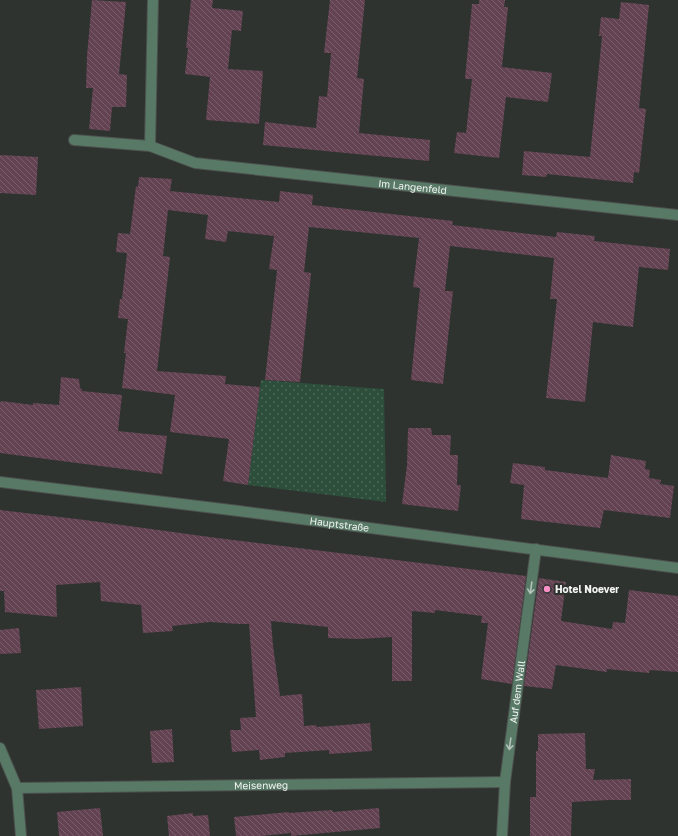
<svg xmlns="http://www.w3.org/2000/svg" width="678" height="836" viewBox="0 0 678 836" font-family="'Golos Text',sans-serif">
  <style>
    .grass { fill: url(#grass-dots) }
    .building { fill: url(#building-back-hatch) }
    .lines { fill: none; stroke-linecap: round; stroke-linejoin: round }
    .minor-casing { stroke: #4d524f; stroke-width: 12 }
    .minor { stroke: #577965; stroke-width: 10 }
    .oneway { stroke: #b4c3ba }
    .poi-dot { fill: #fb8fc5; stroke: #2e3330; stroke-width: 1.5 }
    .labels { text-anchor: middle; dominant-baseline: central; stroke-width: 4; stroke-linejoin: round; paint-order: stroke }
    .street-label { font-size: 10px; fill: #f2f5f3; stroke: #2e3330 }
    .poi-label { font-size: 10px; font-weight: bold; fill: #f2f5f3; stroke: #2e3330; text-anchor: start }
  </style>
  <defs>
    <pattern id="grass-dots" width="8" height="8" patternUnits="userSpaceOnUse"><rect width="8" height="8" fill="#2d4e3b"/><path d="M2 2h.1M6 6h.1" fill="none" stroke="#4c6858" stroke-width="1.8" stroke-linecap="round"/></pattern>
    <pattern id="building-back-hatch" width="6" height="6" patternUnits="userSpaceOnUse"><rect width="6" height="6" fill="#634252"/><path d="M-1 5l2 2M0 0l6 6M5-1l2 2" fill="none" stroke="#7a5e6b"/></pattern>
  </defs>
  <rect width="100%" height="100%" fill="#2e3330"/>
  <path class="grass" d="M261 380 384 389 386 502 248 485Z"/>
  <g class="building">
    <path d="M92 0 126 2 119 74 127 75 126 107H112L110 131 89 129 93 88H86L87 56Z"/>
    <path d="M191 0H213L212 8 243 11 241 31 232 30 228 69 263 71 259 124 206 120 210 77 185 74 188 48H186Z"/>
    <path d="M330 0H365L357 78 364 79 359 133 430 140 429 161 263 145 265 122 316 128 319 96 327 97 331 53H324Z"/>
    <path d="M479 0H505L504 7H508L502 67 552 73 548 102 506 97 499 158 454 153 457 132 466 133 472 79H465L466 68 472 4H479Z"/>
    <path d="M621 2 649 5 639 108 646 109 639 173 634 172 633 183 547 174 546 177 522 175 524 151 590 157 602 36H599L601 17 619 19Z"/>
    <path d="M0 155 38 157 36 195 0 193Z"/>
    <path d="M139 177 172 179 170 191 279 202 280 191 313 195 312 205 453 221 452 225 556 237 557 232 595 236 594 241 670 249 668 270 639 267 633 327 593 322 585 402 546 398 557 299H550L554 258 450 246 445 291H453L443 384 411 380 420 288 413 287 419 238 309 227 304 272 311 273 300 382 265 380 277 270 269 269 274 236 228 231 226 242 205 239 208 215 168 210 163 256 170 257 157 371 226 376 225 384 260 387 248 485 223 481 229 439 170 432 175 395 122 388 126 353H124L128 319 118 318 120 299H122L127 253 116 252 118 233 130 234 136 186 138 187Z"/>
    <path d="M61 377 79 379 80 388 82 389V391L122 395 118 431 167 436 162 474 0 453V403L1 401 33 405V403L59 405Z"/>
    <path d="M408 428H431L432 435H451L450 455H458L457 485H461L458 511 402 504 407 465Z"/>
    <path d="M611 455 646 461 645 469 650 470 649 478 661 480 660 484 674 486 670 518 604 510 600 528 521 519 524 485 510 483 513 463 545 467V470L608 478Z"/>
    <path d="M0 510 85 520 217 538 526 576 512 684 481 679 488 623H481L482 616 435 610V613L412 611V681H392V637L360 639 328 638V627L271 621 273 646 280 696 302 694 304 726 316 725 317 727 370 723 372 751 329 754V750L285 753V757L260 760 259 750 232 752 230 730H241L240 718 256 717 249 624H239L210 622 172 626 173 631 143 633 141 605 101 601 100 582 56 585 57 617 5 612 4 591H0Z"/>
    <path d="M539 578 566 582 561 621 612 629 613 622 625 623 629 590 678 596V672L650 670 649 673 607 669V672L556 665 552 689 524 686Z"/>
    <path d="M19 628 21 653 0 654V630Z"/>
    <path d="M81 687 83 726 39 729 36 690Z"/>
    <path d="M172 729 174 762 152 763 150 731Z"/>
    <path d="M585 733 586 769H595L593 780 631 779V800H608L572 802 571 836H530V797H536V751H538V734Z"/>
    <path d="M100 808 103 836H59L57 812Z"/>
    <path d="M379 808 380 828 291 836V833L261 836H236L234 817 289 812V813L332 810 333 812Z"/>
    <path d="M193 813V816L208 815 210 836H169L167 816Z"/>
  </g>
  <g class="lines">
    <g class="minor-casing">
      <g id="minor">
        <path id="s1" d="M153 0 150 146 195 163 678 215"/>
        <path d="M74 140 150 146"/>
        <path id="s2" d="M0 482 239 511 678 568"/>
        <path d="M0 748 17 788 21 836"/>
        <path id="s3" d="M17 788 505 782"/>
        <path id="s4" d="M502 836 505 782 536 549"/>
      </g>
    </g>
    <use href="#minor" class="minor"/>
  </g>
  <defs><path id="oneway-shaft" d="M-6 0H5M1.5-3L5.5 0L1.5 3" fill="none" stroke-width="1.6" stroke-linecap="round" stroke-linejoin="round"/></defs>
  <g class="oneway">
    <use href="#oneway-shaft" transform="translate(531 588) rotate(98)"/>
    <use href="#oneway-shaft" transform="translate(510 744) rotate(98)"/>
  </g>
  <circle class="poi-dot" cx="547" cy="589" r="4"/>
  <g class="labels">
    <g class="street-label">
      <text stroke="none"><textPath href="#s1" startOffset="413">Im Langenfeld</textPath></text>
      <text stroke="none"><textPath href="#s2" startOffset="342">Hauptstraße</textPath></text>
      <text stroke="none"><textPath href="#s4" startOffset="145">Auf dem Wall</textPath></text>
      <text stroke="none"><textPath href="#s3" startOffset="244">Meisenweg</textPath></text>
    </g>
    <g class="poi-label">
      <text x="555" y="589">Hotel Noever</text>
    </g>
  </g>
</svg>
